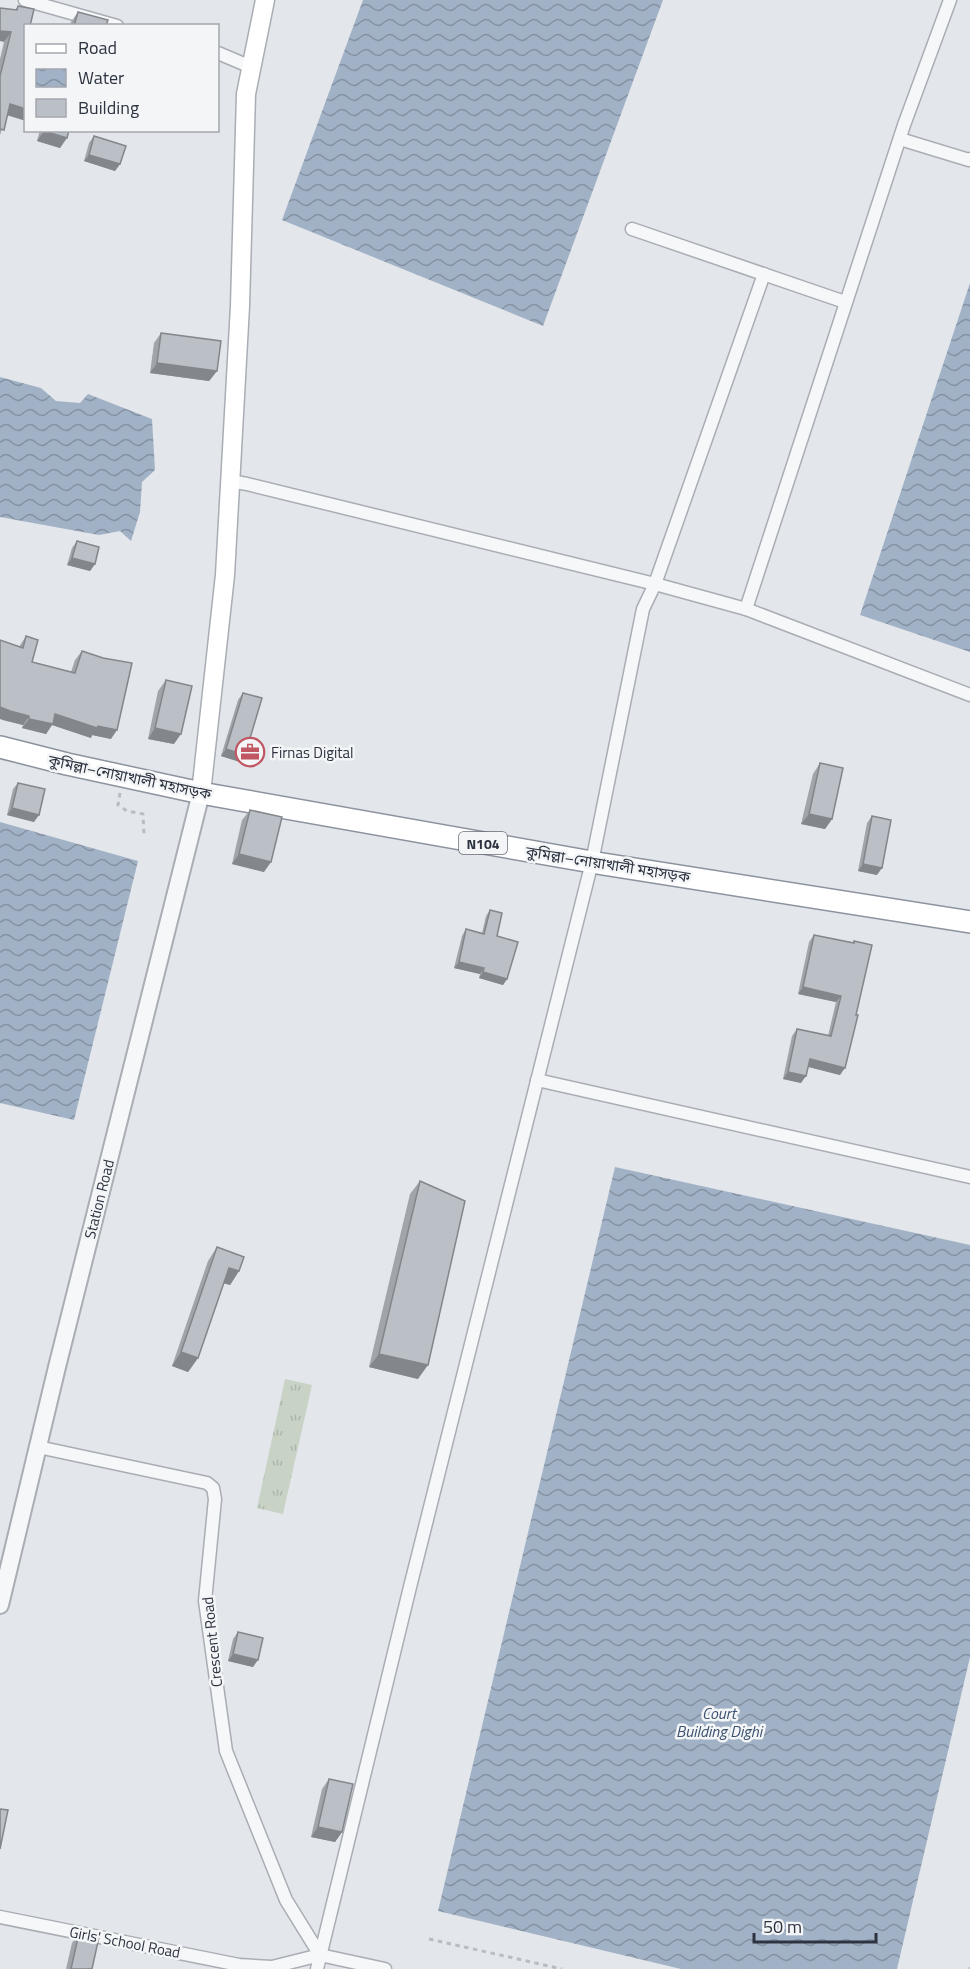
<svg xmlns="http://www.w3.org/2000/svg" width="970" height="1969" viewBox="0 0 970 1969" font-family="'Titillium Web','Noto Sans Bengali',sans-serif">
  <style>
    .park { fill: url(#park-tufts) }
    .water { fill: url(#water-waves) }
    .lines { fill: none; stroke-linecap: round; stroke-linejoin: round }
    .minor-casing { stroke: #a9adb4; stroke-width: 15 }
    .tertiary-casing { stroke: #a9adb4; stroke-width: 20 }
    .secondary-casing { stroke: #a9adb4; stroke-width: 21 }
    .trunk-casing { stroke: #8c939f; stroke-width: 24 }
    .path { stroke: #babcc1; stroke-width: 3; stroke-dasharray: 4.5 4.5; stroke-linecap: butt }
    .minor { stroke: #f6f7f8; stroke-width: 12 }
    .tertiary { stroke: #f6f7f8; stroke-width: 16 }
    .secondary { stroke: #fff; stroke-width: 18 }
    .trunk { stroke: #fff; stroke-width: 21 }
    .wall { fill: #a1a4aa }
    .shaded-wall { fill: #83868b }
    .building { fill: #bbbfc6; stroke: #83868b; stroke-width: 1.5 }
    .labels { text-anchor: middle; dominant-baseline: central; stroke-width: 5; stroke-linejoin: round; paint-order: stroke }
    .shield { fill: #f3f5f7; stroke: #686d77; stroke-width: 1.5 }
    .shield-label { font-size: 14px; font-weight: bold; fill: #2d3340 }
    .poi-label { font-size: 15px; fill: #2d3340; stroke: #f3f5f7; text-anchor: start }
    .street-label { font-size: 15px; fill: #2d3340; stroke: #f3f5f7 }
    .water-label { font-size: 16px; font-style: italic; fill: #3b5170; stroke: #f3f5f7 }
  </style>
  <defs>
    <pattern id="park-tufts" width="24" height="20" patternUnits="userSpaceOnUse" patternTransform="scale(1.5)"><rect width="24" height="20" fill="#c8d3c5"/><path d="M3 7l-1-3M5 7V3M7 7l1-3M15 17l-1-3M17 17v-4M19 17l1-3" fill="none" stroke="#acb6aa"/></pattern>
    <pattern id="water-waves" width="16" height="10" patternUnits="userSpaceOnUse" patternTransform="scale(1.5)"><rect width="16" height="10" fill="#a2b2c6"/><path d="M0 5q4-4 8 0t8 0" fill="none" stroke="#8491a2"/></pattern>
  </defs>
  <rect width="100%" height="100%" fill="#e3e6ea"/>
  <path class="park" d="M285 1379 312 1385 283 1514 257 1508Z"/>
  <g class="water">
    <path d="M363 0H663L543 326 282 220Z"/>
    <path d="M970 283V652L860 615Z"/>
    <path d="M0 377 41 388 56 401 80 403 88 394 152 419 155 470 142 482 140 512 131 541 120 531 99 535 0 517Z"/>
    <path d="M0 822 138 861 74 1120 0 1103Z"/>
    <path d="M615 1167 970 1245V1657L897 1969H681L438 1911Z"/>
  </g>
  <g class="lines">
    <g class="minor-casing">
      <g id="minor">
        <path d="M25 0 117 26"/>
        <path d="M218 53 251 67"/>
        <path d="M900 139 969 160 970 159"/>
        <path d="M632 229 845 302"/>
        <path d="M230 481 247 484 655 584 764 274 762 275"/>
        <path d="M746 609 904 125 950 0"/>
        <path d="M537 1080 970 1177"/>
        <path d="M38 1447 207 1483 213 1488 215 1499 205 1601 226 1751 286 1900 320 1955"/>
        <path d="M0 1917 239 1965 272 1967 320 1955 385 1969"/>
        <path d="M317 1969 409 1591 592 862 643 609 655 584 746 609 970 695"/>
      </g>
    </g>
    <g class="tertiary-casing">
      <path id="tertiary" d="M0 1605 57 1367 201 793"/>
    </g>
    <g class="secondary-casing">
      <path id="secondary" d="M201 793 225 575 240 306 246 94 265 0"/>
    </g>
    <g class="trunk-casing">
      <path id="trunk" d="M0 747 67 764 201 793 603 864 970 922"/>
    </g>
    <g class="path">
      <path d="M120 793 118 805 127 811 143 814 144 835"/>
      <path d="M429 1939 562 1969"/>
      <path d="M970 1969V1967"/>
    </g>
    <use href="#minor" class="minor"/>
    <use href="#tertiary" class="tertiary"/>
    <use href="#secondary" class="secondary"/>
    <use href="#trunk" class="trunk"/>
  </g>
  <g class="wall">
    <path d="M18 6 7 115 0 135V59L4 42 15 10Z"/>
    <path d="M78 12 106 26H70L71 22Z"/>
    <path d="M40 130H69L60 148 37 141Z"/>
    <path d="M94 136 120 164 115 171 84 161 89 143Z"/>
    <path d="M161 333 217 371 209 381 150 373 154 343Z"/>
    <path d="M77 541 95 564 90 571 67 565 72 548Z"/>
    <path d="M26 636 32 662 71 672 75 660 82 651 111 739 92 735 91 738 52 725 46 734 22 728 23 725 3 720 19 647Z"/>
    <path d="M166 680 174 744 148 739 158 691Z"/>
    <path d="M243 693 245 755 240 762 221 756 238 700Z"/>
    <path d="M820 763 832 819 825 829 801 824 813 774Z"/>
    <path d="M18 783 34 822 7 815 13 789Z"/>
    <path d="M250 810 264 872 232 864 242 820Z"/>
    <path d="M872 816 877 875 858 871 867 823Z"/>
    <path d="M490 910 507 979 503 985 479 978 480 974 454 968 462 936 466 929 482 933 486 916Z"/>
    <path d="M814 935 853 943 854 941 840 1075 808 1067 801 1083 783 1079 792 1036 797 1029 828 1036 836 1002 798 994 809 942Z"/>
    <path d="M420 1181 418 1379 369 1367 410 1194Z"/>
    <path d="M217 1247 239 1271 230 1285 224 1283 198 1358 188 1372 172 1366 208 1261Z"/>
    <path d="M238 1632 253 1667 228 1661 233 1639Z"/>
    <path d="M329 1779 342 1832 335 1842 311 1837 322 1789Z"/>
    <path d="M79 1933 92 1969H66L72 1943Z"/>
  </g>
  <g class="shaded-wall">
    <path d="M0 31 11 32 4 42 0 41Z"/>
    <path d="M10 104 26 109V121L3 114Z"/>
    <path d="M44 131 67 138 60 148 37 141Z"/>
    <path d="M89 155 120 164 115 171 84 161Z"/>
    <path d="M157 363 217 371 209 381 150 373Z"/>
    <path d="M72 558 95 564 90 571 67 565Z"/>
    <path d="M0 707 29 716 23 725 3 720 0 719Z"/>
    <path d="M55 714 98 726 117 730 111 739 92 735 91 738 52 725 46 734 22 728 29 719Z"/>
    <path d="M155 728 181 734 174 744 148 739Z"/>
    <path d="M226 749 245 755 240 762 221 756Z"/>
    <path d="M12 808 39 815 34 822 7 815Z"/>
    <path d="M809 814 832 819 825 829 801 824Z"/>
    <path d="M239 854 271 862 264 872 232 864Z"/>
    <path d="M863 864 882 868 877 875 858 871Z"/>
    <path d="M459 962 484 968 480 974 454 968Z"/>
    <path d="M483 972 507 979 503 985 479 978Z"/>
    <path d="M803 987 841 996 836 1002 798 994Z"/>
    <path d="M810 1059 845 1068 840 1075 805 1066Z"/>
    <path d="M788 1072 806 1076 801 1083 783 1079Z"/>
    <path d="M229 1268 239 1271 230 1285 219 1282Z"/>
    <path d="M181 1352 198 1358 188 1372 172 1366Z"/>
    <path d="M379 1354 428 1365 418 1379 369 1367Z"/>
    <path d="M233 1654 258 1660 253 1667 228 1661Z"/>
    <path d="M318 1827 342 1832 335 1842 311 1837Z"/>
  </g>
  <g class="building">
    <path d="M18 6 34 9 30 26H26V109L10 104 4 130 0 129V76L11 32 0 31V8L17 10Z"/>
    <path d="M78 12 108 20 106 26H74Z"/>
    <path d="M44 130H69L67 138 44 131Z"/>
    <path d="M94 136 126 146 120 164 89 155Z"/>
    <path d="M161 333 221 341 217 371 157 363Z"/>
    <path d="M77 541 99 547 95 564 72 558Z"/>
    <path d="M26 636 38 640 32 662 75 673 82 651 103 658 132 663 117 730 98 726 97 728 55 714 53 724 29 719V716L10 711 0 707V640L23 648Z"/>
    <path d="M166 680 192 686 181 734 155 728Z"/>
    <path d="M243 693 262 698 245 755 226 749Z"/>
    <path d="M820 763 843 768 832 819 809 814Z"/>
    <path d="M18 783 45 789 39 815 12 808Z"/>
    <path d="M250 810 282 817 271 862 239 854Z"/>
    <path d="M872 816 891 820 882 868 863 864Z"/>
    <path d="M490 910 502 913 497 936 518 942 507 979 483 972 484 968 459 962 466 929 484 934Z"/>
    <path d="M814 935 854 943V941L872 945 856 1015H858L845 1068 810 1059 806 1076 788 1072 797 1029 831 1036 841 996 803 987Z"/>
    <path d="M420 1181 465 1201 428 1365 379 1354Z"/>
    <path d="M217 1247 244 1257 239 1271 229 1268 198 1358 181 1352Z"/>
    <path d="M238 1632 263 1638 258 1660 233 1654Z"/>
    <path d="M329 1779 353 1784 342 1832 318 1827Z"/>
    <path d="M0 1809 8 1810 0 1849Z"/>
    <path d="M79 1933 99 1937 92 1969H71Z"/>
  </g>
  <defs>
    <g id="office-ring" transform="scale(1.5)"><circle r="9.5" fill="#f3f5f7" stroke="#c05763" stroke-width="1.5"/><path d="M-6-3h4V-5.5h4V-3h4V5H-6ZM-1-4.5V-3h2v-1.5ZM-6 0V1H6V0Z" fill="#c05763"/></g>
  </defs>
  <g fill-rule="evenodd">
    <use href="#office-ring" x="250" y="752"/>
  </g>
  <g class="labels">
    <rect class="shield" x="459" y="832" width="48" height="22" rx="4.5"/>
    <g class="shield-label">
      <text x="483" y="843">N104</text>
    </g>
    <g class="poi-label">
      <text x="271" y="752">Firnas Digital</text>
    </g>
    <g class="street-label">
      <text transform="translate(130 777) rotate(12)">কুমিল্লা–নোয়াখালী মহাসড়ক</text>
      <text transform="translate(608 864) rotate(9)">কুমিল্লা–নোয়াখালী মহাসড়ক</text>
      <text transform="translate(99 1199) rotate(-76)">Station Road</text>
      <text transform="translate(212 1642) rotate(-96)">Crescent Road</text>
      <text transform="translate(125 1942) rotate(11)">Girls' School Road</text>
    </g>
    <g class="water-label">
      <text x="719" y="1713">Court<tspan x="719" dy="18">Building Dighi</tspan></text>
    </g>
  </g>
  <rect x="24" y="24" width="195" height="108" fill="#f3f5f7" stroke="#a4a7ae" stroke-width="1.5"/>
  <rect x="36" y="44" width="30" height="9" fill="#ffffff" stroke="#a4a7ae" stroke-width="1.5"/>
  <text x="78" y="54" font-size="18" fill="#2d3340">Road</text>
  <rect x="36" y="69" width="30" height="18" fill="url(#water-waves)" stroke="#a4a7ae" stroke-width="1.5"/>
  <text x="78" y="84" font-size="18" fill="#2d3340">Water</text>
  <rect x="36" y="99" width="30" height="18" fill="#bbbfc6" stroke="#a4a7ae" stroke-width="1.5"/>
  <text x="78" y="114" font-size="18" fill="#2d3340">Building</text>
  <path d="M754 1933v9h122v-9" fill="none" stroke="#2d3340" stroke-width="3"/>
  <text x="763" y="1933" font-size="18" fill="#2d3340" stroke="#f3f5f7" stroke-width="4.5" paint-order="stroke">50 m</text>
</svg>
